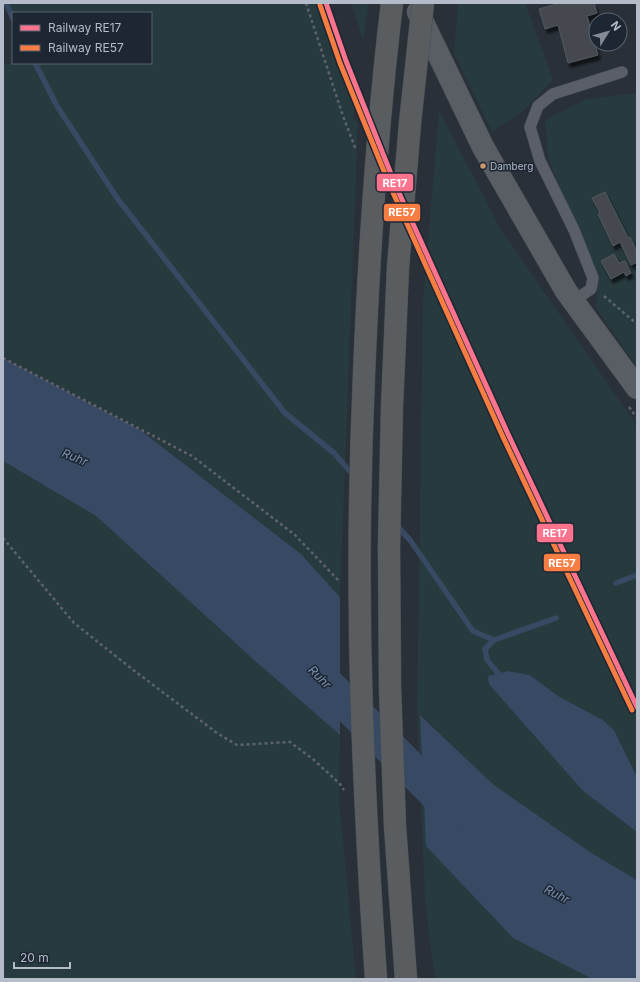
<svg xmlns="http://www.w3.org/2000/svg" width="640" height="982" viewBox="0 0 640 982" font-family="Inter,sans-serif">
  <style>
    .green { fill: #273a3e }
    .water { fill: #384963 }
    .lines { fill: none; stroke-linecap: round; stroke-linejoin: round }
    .stream { stroke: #384963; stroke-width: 5.5 }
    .river { stroke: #384963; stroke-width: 34 }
    .building { fill: #444950; stroke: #52575f; filter: url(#shadow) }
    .service-casing { stroke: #484c53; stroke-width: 12 }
    .secondary-casing { stroke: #484c53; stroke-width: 23 }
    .motorway-casing { stroke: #474c53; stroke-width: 23 }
    .path { stroke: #5d636a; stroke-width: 2.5; stroke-dasharray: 3 3; stroke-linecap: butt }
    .service { stroke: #5a5e66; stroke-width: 11 }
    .secondary { stroke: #595d64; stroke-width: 22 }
    .motorway { stroke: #5a5d60; stroke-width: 22 }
    .motorway-bridge-casing { stroke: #474c53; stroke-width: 23; stroke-linecap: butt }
    .motorway-bridge { stroke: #5a5d60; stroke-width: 22 }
    .rail-1-casing { stroke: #1d2633; stroke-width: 8 }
    .rail-2-casing { stroke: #1d2633; stroke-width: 8 }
    .rail-1 { stroke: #fc738d; stroke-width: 5 }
    .rail-2 { stroke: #f77d43; stroke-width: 5 }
    .bus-dot { fill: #cd976f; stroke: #1d2633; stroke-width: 1.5 }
    .labels { text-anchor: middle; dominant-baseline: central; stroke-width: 3; stroke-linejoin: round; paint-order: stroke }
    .bus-label { font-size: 10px; fill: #b4bcc9; stroke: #1d2633; text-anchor: start }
    .water-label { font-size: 12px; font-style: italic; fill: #7c92b1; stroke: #1d2633 }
    .line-badge { stroke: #1d2633; stroke-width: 1.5 }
    .badge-label { font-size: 11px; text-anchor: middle; font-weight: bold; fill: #fff }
  </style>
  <defs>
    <filter id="shadow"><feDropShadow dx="2.5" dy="4.5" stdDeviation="1" flood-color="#0009"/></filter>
  </defs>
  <rect width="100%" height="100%" fill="#2a3038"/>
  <g class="green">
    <path d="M5 3H321L355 103 353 118 358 122 340 597 301 554 141 430 194 457 192 455 3 357V64L13 63H151V13H13V20Z"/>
    <path d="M351 3H369L363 39Z"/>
    <path d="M458 3H525L553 80 524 110 492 132 454 53Z"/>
    <path d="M637 93V367L596 308 598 280 548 159 545 120 587 99Z"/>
    <path d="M439 110 500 228 637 426V777L614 730 603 720 558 696 530 675 508 671 488 676 583 791 637 832V880L590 852 494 785 421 715 513 938 592 979H435L425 901 417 707 423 302Z"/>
    <path d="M3 461 96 516 254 660 340 735 339 797 356 979H3Z"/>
  </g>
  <g class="water">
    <path d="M3 358 139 429 301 554 340 597V735L254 660 96 516 3 461Z"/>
    <path d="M508 671 530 675 558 696 603 720 614 730 637 777V832L583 791 489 684 488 676Z"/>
    <path d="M420 715 494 785 590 852 637 880V979H592L513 938 426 846Z"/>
  </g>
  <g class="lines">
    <g class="stream">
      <path d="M6 3 13 19"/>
      <path d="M35 63 57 106 117 198 285 413 334 453 354 476"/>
      <path d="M395 524 410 540 473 631 494 640"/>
      <path d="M616 583 637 575"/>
      <path d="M498 673 487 660 485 649 494 640 556 618"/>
    </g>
    <path class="river" d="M307 664 456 814"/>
  </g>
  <g class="building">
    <path d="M560 3H594L597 13 587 16 598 55 568 63 558 25 545 29 539 9Z"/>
    <path d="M605 192 628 238 630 237 637 252V262L631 265 620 242 613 246 598 214 600 213 592 198Z"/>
    <path d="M614 254 619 263 625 261 631 273 626 276 624 272 611 279 601 261Z"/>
  </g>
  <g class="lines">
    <g class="service-casing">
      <path id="service" d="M573 301 591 289 593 278 574 230 540 161 530 127 538 106 553 94 622 72"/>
    </g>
    <g class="secondary-casing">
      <path id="secondary" d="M418 12 483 147 566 291 637 388"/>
    </g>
    <g class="motorway-casing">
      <path id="motorway" d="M398 267 392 407 389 547 390 687 395 826 406 979"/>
    </g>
    <g class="path">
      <path d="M306 3 343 116 356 150"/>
      <path d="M604 296 637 324"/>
      <path d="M3 358 192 456 295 535 340 582"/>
      <path d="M629 407 637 418"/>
      <path d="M3 538 74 623 132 669 217 733 237 745 290 742 314 760 340 784 344 790"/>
    </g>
    <use href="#service" class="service"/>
    <use href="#secondary" class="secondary"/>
    <use href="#motorway" class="motorway"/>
    <g class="motorway-bridge-casing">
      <g id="motorway-bridge">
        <path d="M398 267 410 123 423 3"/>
        <path d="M376 979C370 891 365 803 362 714 358 601 359 488 364 375 369 251 377 127 392 3"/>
      </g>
    </g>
    <use href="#motorway-bridge" class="motorway-bridge"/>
    <g class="rail-1-casing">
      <path id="rail-1" d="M326 3 346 61 395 184 508 434 637 707"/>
    </g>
    <g class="rail-2-casing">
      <path id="rail-2" d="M320 5 340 63 390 186 503 437 632 710"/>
    </g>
    <use href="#rail-1" class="rail-1"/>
    <use href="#rail-2" class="rail-2"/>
  </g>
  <circle class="bus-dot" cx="483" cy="166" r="3.5"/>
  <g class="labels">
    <g class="bus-label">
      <text x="490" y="166">Damberg</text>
    </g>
    <g class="water-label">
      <text transform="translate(75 457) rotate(22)">Ruhr</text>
      <text transform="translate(320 677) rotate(45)">Ruhr</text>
      <text transform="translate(557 894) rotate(27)">Ruhr</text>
    </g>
  </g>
  <g class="line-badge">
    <rect x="376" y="173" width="38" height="19" rx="4" fill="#fc738d"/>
    <rect x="383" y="203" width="38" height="19" rx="4" fill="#f77d43"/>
    <rect x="536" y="523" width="38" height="20" rx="4" fill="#fc738d"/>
    <rect x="543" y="553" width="38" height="19" rx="4" fill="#f77d43"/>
  </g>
  <g class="badge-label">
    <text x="395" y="187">RE17</text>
    <text x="402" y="216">RE57</text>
    <text x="555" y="537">RE17</text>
    <text x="562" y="567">RE57</text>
  </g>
  <rect width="640" height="982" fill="none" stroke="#b4bcc9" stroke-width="8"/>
  <rect x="12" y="12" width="140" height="52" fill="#1d2633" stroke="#59626f"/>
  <rect x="20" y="25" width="20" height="6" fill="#fc738d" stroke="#59626f"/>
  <text x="48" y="32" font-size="12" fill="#b4bcc9">Railway RE17</text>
  <rect x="20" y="45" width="20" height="6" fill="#f77d43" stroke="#59626f"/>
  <text x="48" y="52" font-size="12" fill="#b4bcc9">Railway RE57</text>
  <g transform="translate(608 32) rotate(53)"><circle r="19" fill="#1d2633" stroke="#59626f"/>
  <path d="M0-3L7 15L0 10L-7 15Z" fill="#848b96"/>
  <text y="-6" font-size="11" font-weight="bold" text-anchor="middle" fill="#b4bcc9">N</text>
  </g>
  <path d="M14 962v6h56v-6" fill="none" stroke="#b4bcc9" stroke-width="2"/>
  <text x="20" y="962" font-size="12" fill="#b4bcc9" stroke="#1d2633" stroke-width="3" paint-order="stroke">20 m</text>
</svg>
